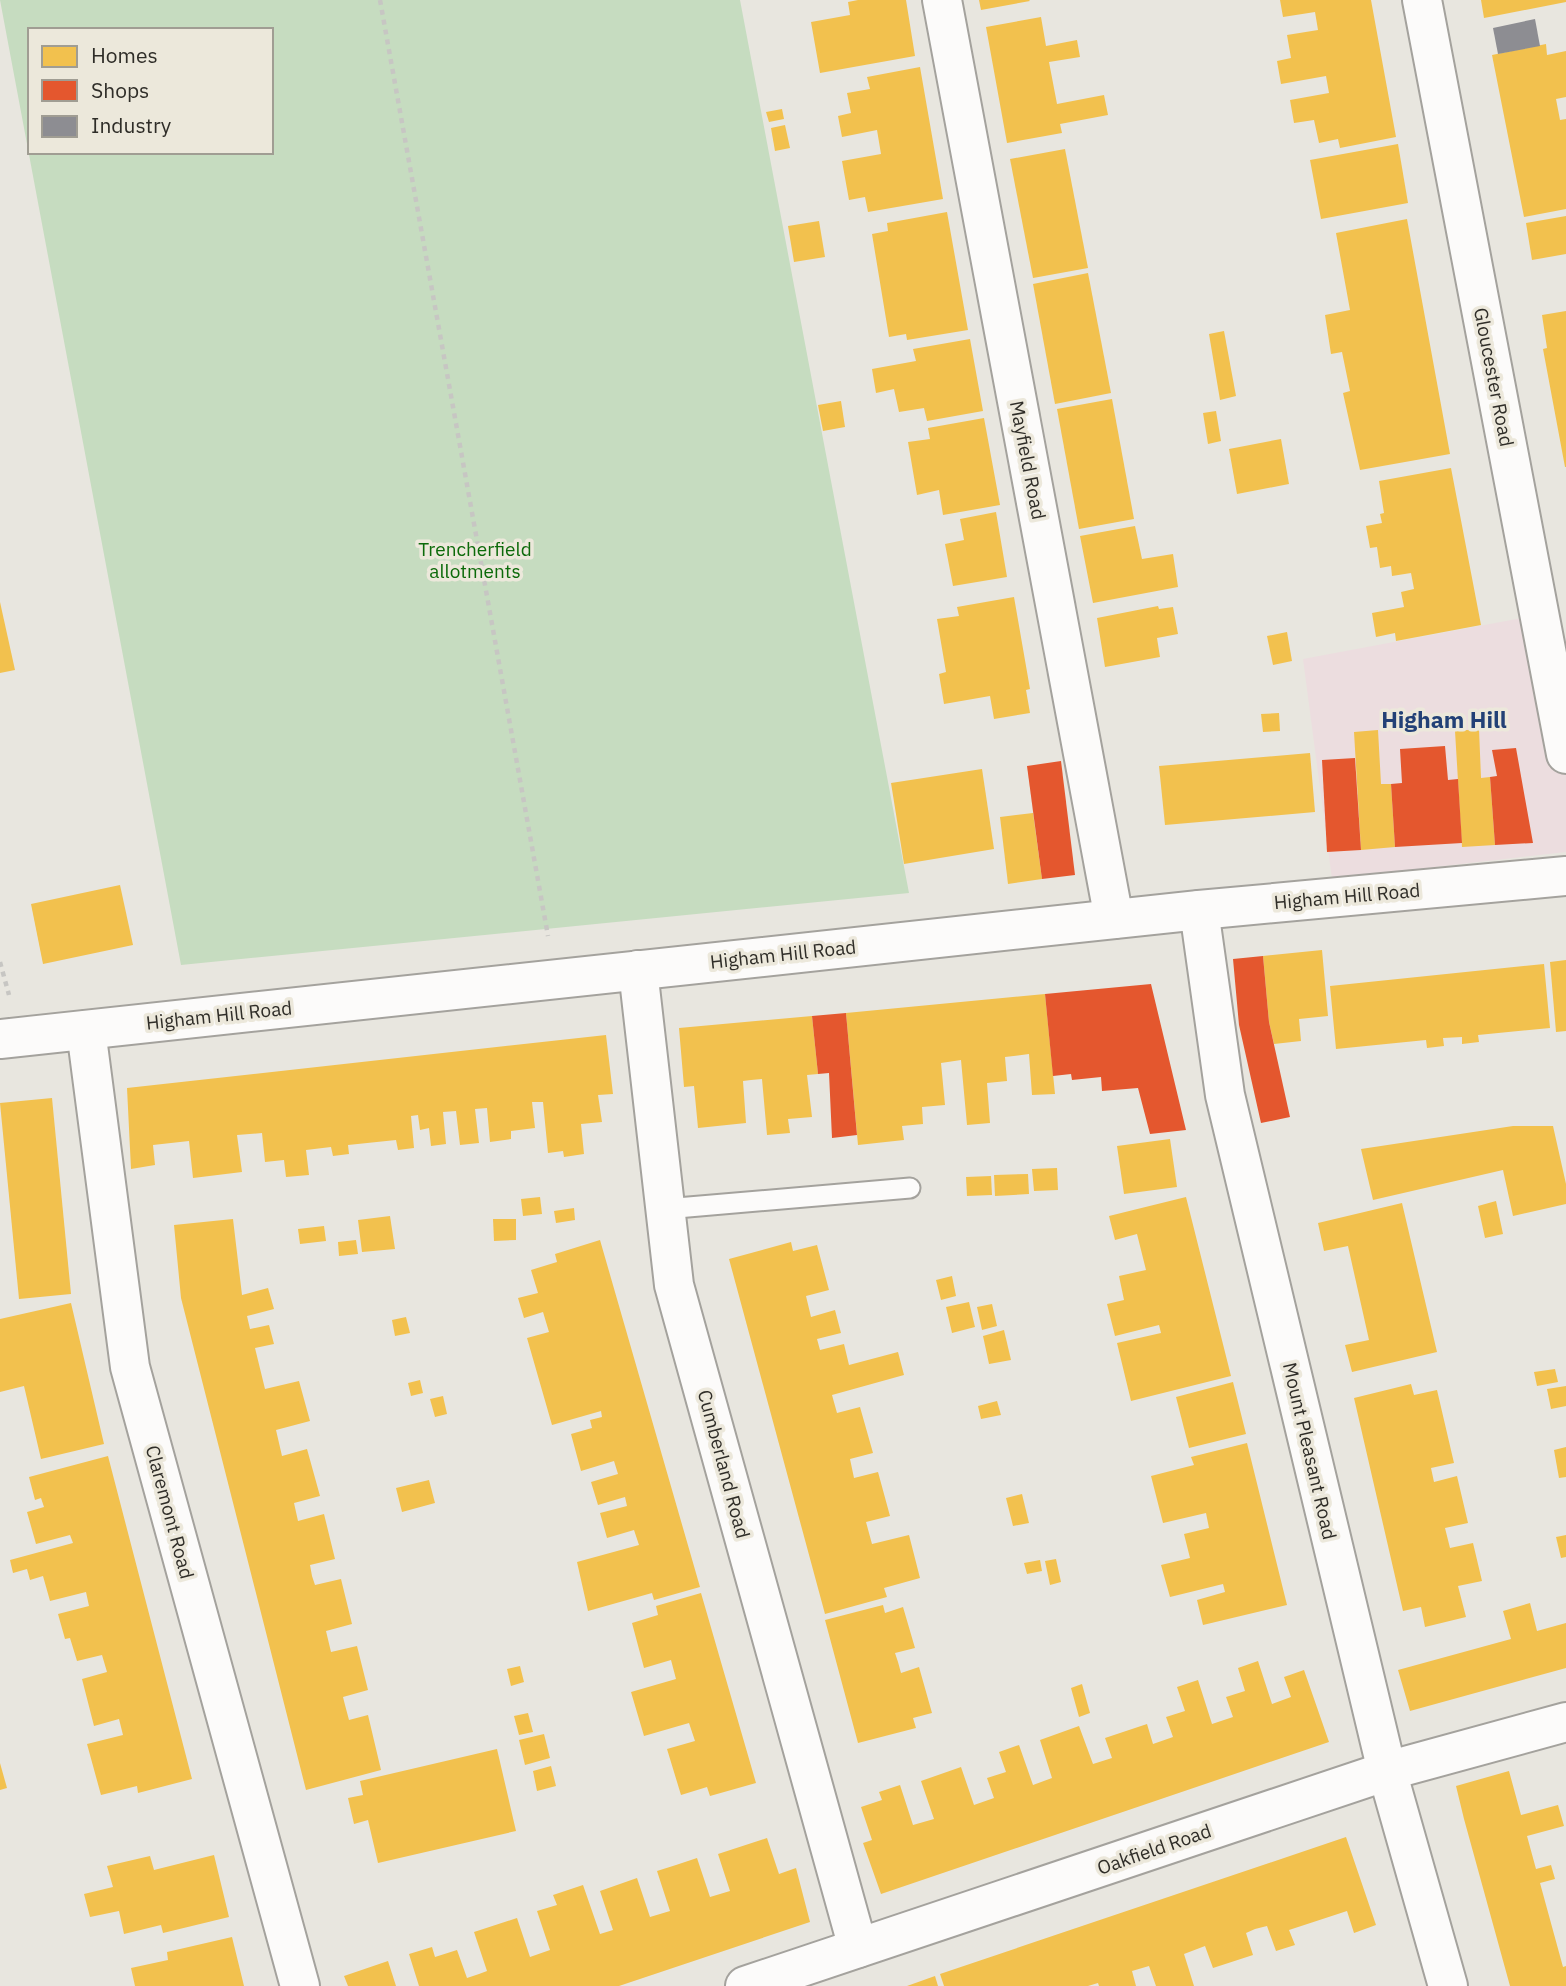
<svg xmlns="http://www.w3.org/2000/svg" width="1566" height="1986" viewBox="0 0 1566 1986" font-family="'IBM Plex Sans',sans-serif">
  <style>
    .commercial { fill: #ecdddf }
    .green { fill: #c6dcc0; fill-rule: evenodd }
    .homes { fill: #f2c14e }
    .shops { fill: #e4572e }
    .industry { fill: #8d8d92 }
    .lines { fill: none; stroke-linecap: round; stroke-linejoin: round }
    .lane-casing { stroke: #a4a29d; stroke-width: 23 }
    .street-casing { stroke: #a4a29d; stroke-width: 42 }
    .secondary-casing { stroke: #a4a29d; stroke-width: 42 }
    .path { stroke: #c7c6c3; stroke-width: 4.5; stroke-dasharray: 5 5; stroke-linecap: butt }
    .lane { stroke: #fcfbfa; stroke-width: 19 }
    .street { stroke: #fcfbfa; stroke-width: 38 }
    .secondary { stroke: #fcfbfa; stroke-width: 38 }
    .labels { text-anchor: middle; dominant-baseline: central; stroke-width: 7; stroke-linejoin: round; paint-order: stroke }
    .street-label { font-size: 19px; fill: #2f2d28; stroke: #ece8db }
    .park-label { font-size: 19px; fill: #0c6a0a; stroke: #ece8db }
    .quarter-label { font-size: 23px; font-weight: bold; fill: #224076; stroke: #ece8db }
  </style>
  <rect width="100%" height="100%" fill="#e8e6df"/>
  <path class="commercial" d="M1533 616 1566 681V852L1332 879 1303 659Z"/>
  <path class="green" d="M0 0H740L909 893 181 965ZM30 30H271V152H30Z"/>
  <g class="homes">
    <path d="M858 0H906L915 56 820 73 811 22 850 15 848 2Z"/>
    <path d="M979 0H1029L1030 1 981 10Z"/>
    <path d="M1280 0H1371L1396 137 1340 148 1338 139 1319 143 1314 120 1294 123 1290 100 1329 93 1326 76 1281 84 1277 61 1291 58 1287 35 1318 30 1315 12 1283 17Z"/>
    <path d="M1481 0H1566V2L1484 18Z"/>
    <path d="M1041 17 1046 46 1077 40 1080 57 1049 62 1057 104 1104 95 1108 115 1060 124 1062 133 1007 143 986 27Z"/>
    <path d="M1546 44 1547 55 1566 51V97L1556 99 1560 120 1566 119V209L1524 217 1492 55Z"/>
    <path d="M920 67 943 199 868 212 865 197 849 200 842 161 881 154 877 130 842 137 838 116 851 113 847 93 870 89 867 77Z"/>
    <path d="M782 109 784 119 769 122 766 112Z"/>
    <path d="M785 125 790 148 775 151 771 128Z"/>
    <path d="M1398 144 1408 203 1321 219 1310 160Z"/>
    <path d="M1065 149 1088 268 1033 278 1010 159Z"/>
    <path d="M947 212 968 330 907 340 906 334 889 337 872 234 888 231 887 223Z"/>
    <path d="M1566 216V254L1532 260 1526 223Z"/>
    <path d="M1407 219 1450 454 1360 470 1343 393 1350 391 1342 352 1331 354 1325 315 1350 310 1336 233Z"/>
    <path d="M819 221 825 257 794 262 788 226Z"/>
    <path d="M1088 273 1111 393 1055 404 1033 284Z"/>
    <path d="M1566 311V467H1565L1543 349 1547 348 1542 315Z"/>
    <path d="M1224 331 1236 396 1220 400 1209 334Z"/>
    <path d="M970 339 983 411 927 421 924 408 899 412 894 389 876 393 872 369 916 361 913 349Z"/>
    <path d="M1112 399 1134 519 1079 529 1057 409Z"/>
    <path d="M841 401 845 427 823 431 818 405Z"/>
    <path d="M1216 411 1221 441 1208 444 1203 413Z"/>
    <path d="M984 418 1000 505 943 515 939 490 917 495 908 442 930 439 928 428Z"/>
    <path d="M1281 439 1289 484 1237 494 1229 449Z"/>
    <path d="M1451 468 1481 625 1396 641 1395 633 1376 637 1372 613 1404 607 1401 592 1414 589 1411 573 1392 576 1391 566 1380 568 1377 547 1370 548 1366 526 1382 523 1380 514 1384 513 1379 481Z"/>
    <path d="M996 512 1007 577 953 586 945 544 964 540 960 519Z"/>
    <path d="M1135 526 1142 559 1173 554 1178 587 1093 603 1080 536Z"/>
    <path d="M1014 597 1030 689 1026 690 1030 713 994 719 990 696 944 704 939 674 946 672 937 619 959 616 957 607Z"/>
    <path d="M0 602 15 670 0 673Z"/>
    <path d="M1158 606 1159 609 1173 607 1178 634 1157 638 1160 657 1105 667 1097 618Z"/>
    <path d="M1287 632 1292 661 1273 665 1267 636Z"/>
    <path d="M1279 713 1280 731 1263 732 1261 714Z"/>
    <path d="M1479 729 1481 778 1490 777 1495 845 1462 847 1455 731Z"/>
    <path d="M1378 730 1381 784H1391L1395 847 1361 850 1354 732Z"/>
    <path d="M1310 753 1315 812 1165 825 1159 766Z"/>
    <path d="M982 769 994 849 904 864 891 783Z"/>
    <path d="M1033 813 1042 879 1008 884 1000 817Z"/>
    <path d="M120 885 133 945 43 964 31 904Z"/>
    <path d="M1322 950 1328 1016 1299 1019 1301 1041 1274 1044 1269 1022 1263 956Z"/>
    <path d="M1566 960V1031L1556 1032 1550 962Z"/>
    <path d="M1544 964 1550 1028 1478 1035 1479 1042 1462 1044V1037L1443 1038 1444 1046 1427 1048 1426 1040 1336 1049 1330 986Z"/>
    <path d="M1045 994 1055 1094 1032 1095 1029 1054 1005 1057 1007 1081 987 1083 990 1123 967 1125 961 1060 941 1063 945 1105 922 1107 923 1124 902 1126 904 1140 858 1145 846 1013Z"/>
    <path d="M812 1016 818 1074 807 1075 812 1117 788 1119 790 1133 767 1135 762 1079 751 1080 743 1081 746 1123 698 1128 694 1086 684 1087 679 1028Z"/>
    <path d="M606 1035 613 1094 598 1095 602 1122 581 1124 584 1154 564 1157 563 1151 548 1153 543 1102H532L535 1128 511 1131V1139L490 1142 487 1108 475 1109 479 1143 460 1145 456 1111 443 1112 446 1144 431 1146 429 1128 420 1130 418 1115 411 1116 414 1148 398 1150 396 1140 348 1145 349 1154 333 1156 331 1147 306 1150 309 1175 286 1177 284 1160 265 1162 262 1133 237 1135 242 1172 193 1178 189 1141 153 1145 155 1165 131 1169 127 1088Z"/>
    <path d="M52 1098 71 1294 19 1299 0 1103Z"/>
    <path d="M1513 1126H1553L1566 1184V1204L1513 1216 1503 1170 1373 1200 1361 1149Z"/>
    <path d="M1170 1139 1177 1187 1124 1194 1117 1146Z"/>
    <path d="M1057 1168 1058 1190 1034 1191 1032 1169Z"/>
    <path d="M1028 1174 1029 1194 995 1196 994 1175Z"/>
    <path d="M991 1176 992 1195 967 1196 966 1177Z"/>
    <path d="M540 1197 542 1214 523 1216 521 1199Z"/>
    <path d="M1186 1197 1231 1376 1131 1401 1117 1343 1161 1333 1159 1325 1115 1336 1107 1304 1124 1300 1119 1276 1146 1270 1137 1234 1115 1240 1109 1216Z"/>
    <path d="M1496 1201 1503 1234 1485 1238 1478 1206Z"/>
    <path d="M1402 1203 1437 1352 1352 1372 1345 1345 1369 1340 1348 1246 1324 1251 1318 1223Z"/>
    <path d="M574 1208 575 1220 556 1223 554 1211Z"/>
    <path d="M390 1216 395 1249 362 1252 358 1220Z"/>
    <path d="M233 1219 242 1295 268 1288 274 1309 247 1316 250 1329 269 1325 274 1344 255 1348 265 1389 299 1381 310 1421 276 1430 282 1456 307 1449 320 1496 294 1503 298 1521 324 1514 335 1559 310 1565 312 1576 315 1585 341 1579 352 1624 326 1631 331 1652 357 1646 368 1690 343 1697 345 1705 349 1720 368 1715 381 1770 306 1790 181 1298 174 1225Z"/>
    <path d="M493 1219H516V1240L494 1241Z"/>
    <path d="M324 1226 326 1241 300 1244 298 1229Z"/>
    <path d="M356 1240 358 1254 339 1256 338 1242Z"/>
    <path d="M600 1240 700 1587 654 1600 652 1593 588 1611 577 1562 639 1545 634 1530 607 1538 600 1513 627 1506 625 1497 598 1505 591 1482 618 1474 614 1461 581 1471 571 1434 592 1428 590 1420 602 1417 601 1411 552 1425 527 1338 549 1332 543 1312 524 1318 518 1298 538 1293 531 1270 557 1262 555 1254Z"/>
    <path d="M791 1242 793 1251 817 1245 829 1290 806 1296 811 1317 835 1310 841 1333 817 1339 820 1350 844 1344 849 1365 898 1352 904 1375 832 1395 837 1413 860 1407 873 1453 850 1459 854 1478 878 1472 890 1516 866 1522 872 1544 909 1535 920 1578 884 1588 887 1597 825 1614 729 1259Z"/>
    <path d="M952 1276 956 1296 941 1300 936 1280Z"/>
    <path d="M969 1302 975 1327 952 1333 946 1307Z"/>
    <path d="M71 1303 104 1444 41 1459 24 1386 0 1392V1319Z"/>
    <path d="M992 1304 997 1326 982 1330 977 1307Z"/>
    <path d="M406 1317 410 1333 395 1336 392 1320Z"/>
    <path d="M1004 1330 1011 1360 989 1364 983 1336Z"/>
    <path d="M1555 1369 1558 1382 1537 1386 1534 1372Z"/>
    <path d="M420 1380 423 1393 411 1396 408 1383Z"/>
    <path d="M1233 1382 1246 1434 1189 1448 1176 1397Z"/>
    <path d="M1411 1384 1414 1395 1437 1390 1454 1463 1431 1468 1434 1482 1457 1476 1468 1523 1445 1528 1450 1548 1473 1543 1482 1581 1458 1586 1466 1617 1425 1627 1421 1607 1403 1611 1354 1398Z"/>
    <path d="M1566 1386V1406L1551 1409 1547 1389Z"/>
    <path d="M443 1396 447 1414 435 1417 430 1399Z"/>
    <path d="M997 1401 1001 1415 981 1419 978 1406Z"/>
    <path d="M1247 1443 1287 1605 1203 1625 1197 1600 1225 1592 1223 1584 1170 1597 1161 1565 1190 1558 1184 1534 1209 1528 1206 1513 1163 1523 1151 1476 1194 1465 1191 1457Z"/>
    <path d="M1566 1447V1477L1559 1478 1554 1450Z"/>
    <path d="M108 1456 192 1779 138 1793 137 1786 101 1795 87 1744 123 1735 119 1719 94 1726 82 1679 107 1672 102 1655 77 1661 70 1638 65 1639 58 1614 89 1606 86 1592 50 1601 43 1576 30 1580 27 1569 13 1573 10 1560 73 1543 70 1535 36 1544 27 1512 44 1507 41 1498 35 1500 29 1477Z"/>
    <path d="M429 1480 435 1503 402 1512 396 1488Z"/>
    <path d="M1022 1494 1029 1523 1013 1526 1006 1498Z"/>
    <path d="M1566 1535V1557L1561 1558 1556 1537Z"/>
    <path d="M1056 1559 1061 1582 1050 1585 1045 1561Z"/>
    <path d="M1040 1560 1042 1571 1027 1574 1024 1563Z"/>
    <path d="M701 1593 756 1783 710 1796 707 1787 681 1795 667 1749 695 1741 689 1723 644 1736 631 1692 676 1679 671 1660 644 1668 632 1623 658 1615 656 1606Z"/>
    <path d="M1530 1603 1537 1631 1566 1623V1668L1410 1711 1398 1670 1511 1639 1503 1611Z"/>
    <path d="M883 1605 885 1613 903 1607 915 1648 895 1653 898 1662 901 1673 919 1667 932 1713 913 1718 916 1728 858 1743 825 1620Z"/>
    <path d="M1258 1661 1272 1704 1291 1697 1284 1677 1304 1670 1329 1742 881 1894 863 1843 872 1840 861 1807 882 1800 879 1792 900 1785 913 1825 934 1819 921 1781 961 1767 974 1805 994 1798 987 1778 1006 1772 999 1752 1019 1745 1033 1785 1052 1778 1040 1740 1079 1726 1093 1764 1112 1758 1105 1738 1147 1724 1153 1744 1173 1737 1166 1717 1185 1711 1177 1687 1198 1680 1212 1724 1233 1717 1226 1697 1245 1691 1238 1668Z"/>
    <path d="M520 1666 524 1682 511 1686 507 1669Z"/>
    <path d="M1082 1684 1090 1713 1079 1717 1071 1688Z"/>
    <path d="M528 1713 533 1732 519 1735 514 1716Z"/>
    <path d="M544 1734 550 1758 525 1765 519 1740Z"/>
    <path d="M497 1749 516 1831 378 1863 368 1820 354 1824 348 1798 363 1795 360 1781Z"/>
    <path d="M0 1763 7 1788 0 1790Z"/>
    <path d="M551 1766 556 1786 537 1791 533 1771Z"/>
    <path d="M1509 1771 1521 1815 1558 1805 1564 1826 1527 1836 1536 1869 1551 1865 1555 1879 1540 1883 1563 1967 1566 1966V1986H1510L1464 1819 1456 1786Z"/>
    <path d="M1346 1837 1376 1925 1354 1933 1347 1911 1289 1930 1295 1945 1276 1951 1267 1926 1255 1929 1246 1933 1253 1955 1213 1968 1205 1946 1184 1954 1194 1986H1156L1149 1966 1132 1971 1136 1986H1099L1098 1983 1088 1986H944L940 1974Z"/>
    <path d="M767 1838 779 1874 796 1868 810 1922 619 1986H419L409 1954 432 1947 435 1957 457 1950 467 1978 479 1974 487 1971 474 1932 517 1918 530 1957 550 1950 537 1911 557 1905 553 1895 583 1885 600 1934 613 1930 600 1891 637 1878 650 1917 670 1911 657 1871 676 1865 697 1858 710 1897 730 1891 718 1854Z"/>
    <path d="M214 1855 229 1917 163 1933 161 1925 124 1934 119 1911 90 1917 84 1894 113 1887 107 1866 150 1856 154 1870Z"/>
    <path d="M232 1937 244 1986H135L131 1968 168 1960 167 1952Z"/>
    <path d="M388 1961 396 1986H348L344 1976Z"/>
    <path d="M935 1976 938 1986H907Z"/>
  </g>
  <g class="shops">
    <path d="M1445 746 1448 780 1458 779 1462 843 1395 847 1391 784 1402 783 1400 749Z"/>
    <path d="M1516 748 1533 843 1495 845 1490 777 1497 776 1492 750Z"/>
    <path d="M1355 758 1361 850 1327 852 1322 760Z"/>
    <path d="M1061 761 1075 875 1042 879 1027 766Z"/>
    <path d="M1263 956 1269 1022 1290 1117 1261 1123 1239 1025 1233 959Z"/>
    <path d="M1151 984 1186 1130 1150 1134 1138 1088 1102 1091 1101 1077 1072 1080 1071 1074 1053 1076 1045 994Z"/>
    <path d="M846 1013 857 1135 832 1138 829 1073 818 1074 812 1016Z"/>
  </g>
  <path class="industry" d="M1535 19 1540 46 1498 54 1493 28Z"/>
  <g class="lines">
    <g class="lane-casing">
      <path id="lane" d="M665 1209 910 1188"/>
    </g>
    <g class="street-casing">
      <g id="street">
        <path d="M942 0 1114 919"/>
        <path d="M1422 0 1566 754"/>
        <path d="M1199 910 1225 1095 1387 1771 1448 1986"/>
        <path d="M638 970 674 1285 858 1948"/>
        <path d="M86 1030 130 1367 300 1986"/>
        <path d="M745 1986 1387 1771 1566 1722"/>
      </g>
    </g>
    <g class="secondary-casing">
      <path id="secondary" d="M0 1039 1199 910 1566 876"/>
    </g>
    <g class="path">
      <path d="M380 0 548 936"/>
      <path d="M0 962 9 995"/>
    </g>
    <use href="#lane" class="lane"/>
    <use href="#street" class="street"/>
    <use href="#secondary" class="secondary"/>
  </g>
  <g class="labels">
    <g class="street-label">
      <text transform="translate(1494 377) rotate(79)">Gloucester Road</text>
      <text transform="translate(1028 460) rotate(79)">Mayfield Road</text>
      <text transform="translate(1347 896) rotate(-5)">Higham Hill Road</text>
      <text transform="translate(783 954) rotate(-6)">Higham Hill Road</text>
      <text transform="translate(219 1015) rotate(-6)">Higham Hill Road</text>
      <text transform="translate(1310 1451) rotate(77)">Mount Pleasant Road</text>
      <text transform="translate(724 1464) rotate(75)">Cumberland Road</text>
      <text transform="translate(170 1512) rotate(75)">Claremont Road</text>
      <text transform="translate(1154 1849) rotate(-19)">Oakfield Road</text>
    </g>
    <g class="park-label">
      <text x="475" y="549">Trencherfield<tspan x="475" dy="22">allotments</tspan></text>
    </g>
    <g class="quarter-label">
      <text x="1444" y="719">Higham Hill</text>
    </g>
  </g>
  <rect x="28" y="28" width="245" height="126" fill="#ece8db" stroke="#a09d93" stroke-width="2"/>
  <rect x="42" y="46" width="35" height="21" fill="#f2c14e" stroke="#a09d93" stroke-width="2"/>
  <text x="91" y="63" font-size="21" fill="#2f2d28">Homes</text>
  <rect x="42" y="80" width="35" height="21" fill="#e4572e" stroke="#a09d93" stroke-width="2"/>
  <text x="91" y="98" font-size="21" fill="#2f2d28">Shops</text>
  <rect x="42" y="116" width="35" height="21" fill="#8d8d92" stroke="#a09d93" stroke-width="2"/>
  <text x="91" y="133" font-size="21" fill="#2f2d28">Industry</text>
</svg>
